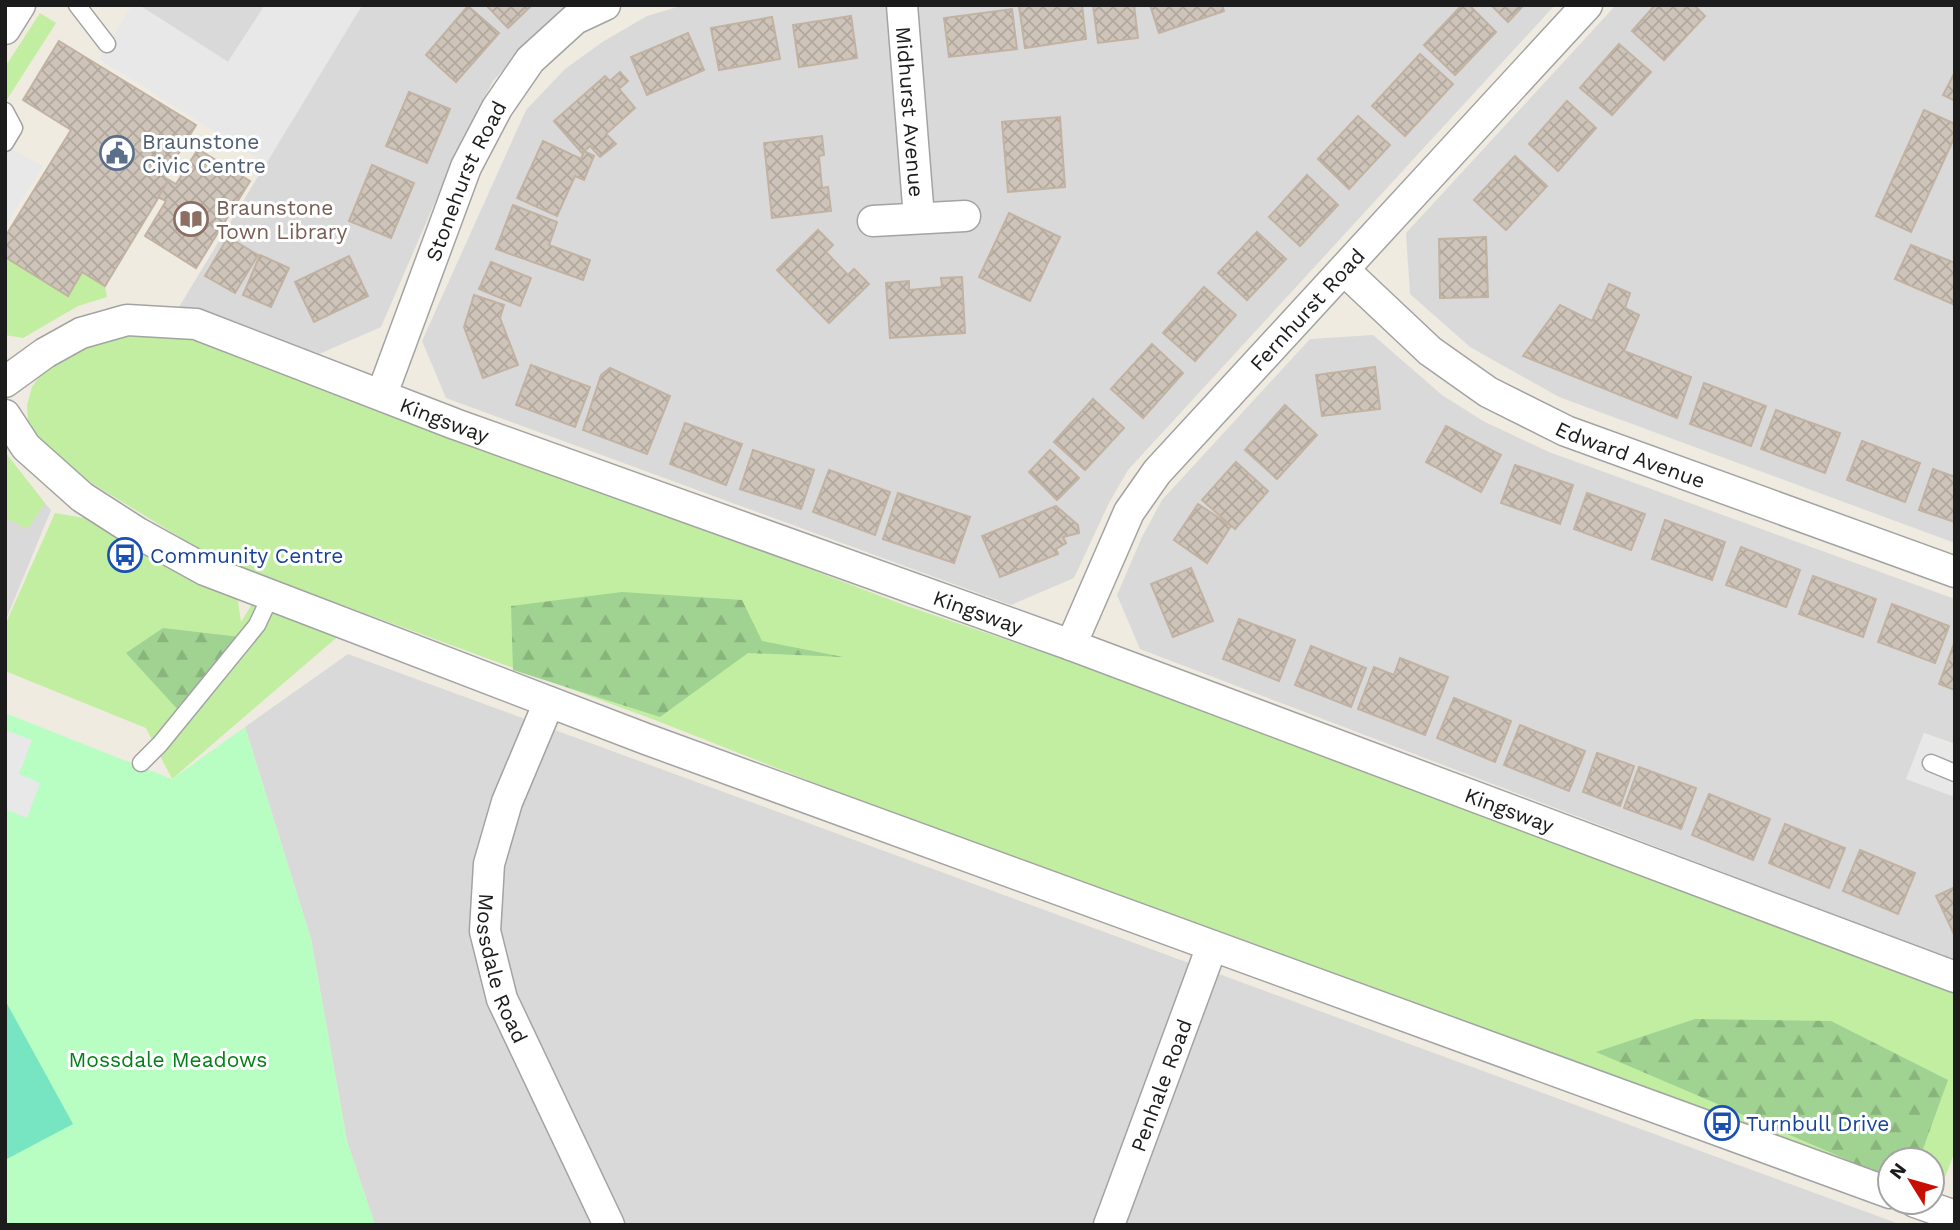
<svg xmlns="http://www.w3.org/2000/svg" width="1960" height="1230" viewBox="0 0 1960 1230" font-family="'Work Sans',sans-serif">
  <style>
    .residential { fill: #dad9d9 }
    .grass { fill: #c1eea1 }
    .forest { fill: url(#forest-firs) }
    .park { fill: #b8fec3 }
    .pitch { fill: #77e5c2 }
    .parking { fill: #e8e8e8 }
    .building { fill: url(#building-cross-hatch); stroke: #c1b2a2; stroke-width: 2 }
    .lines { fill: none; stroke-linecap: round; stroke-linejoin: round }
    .service-casing { stroke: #a3a3a3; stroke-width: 19 }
    .minor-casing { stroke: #a3a3a3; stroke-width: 33 }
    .service { stroke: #fff; stroke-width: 16 }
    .minor { stroke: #fff; stroke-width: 30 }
    .labels { text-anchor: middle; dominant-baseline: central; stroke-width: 6; stroke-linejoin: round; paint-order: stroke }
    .street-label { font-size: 21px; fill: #1c1c1c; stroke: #fff }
    .service-label { font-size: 21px; fill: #4e5e75; stroke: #fff; text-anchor: start }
    .education-label { font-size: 21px; fill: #785e54; stroke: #fff; text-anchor: start }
    .transit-label { font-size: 21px; fill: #164399; stroke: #fff; text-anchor: start }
    .park-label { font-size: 21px; fill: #028216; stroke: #fff }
  </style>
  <defs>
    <pattern id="forest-firs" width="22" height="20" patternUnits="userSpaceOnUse" patternTransform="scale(1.75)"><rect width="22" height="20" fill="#a0d291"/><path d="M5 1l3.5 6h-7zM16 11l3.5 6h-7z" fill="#89b47c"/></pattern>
    <pattern id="building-cross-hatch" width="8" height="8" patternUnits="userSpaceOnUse" patternTransform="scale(1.75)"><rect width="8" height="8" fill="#cfc4b9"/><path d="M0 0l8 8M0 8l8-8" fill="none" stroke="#b1a89e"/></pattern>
  </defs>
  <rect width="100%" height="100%" fill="#efebe0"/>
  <g class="residential">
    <path d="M139 5H265L228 62Z"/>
    <path d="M362 5H575L521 50 493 81 460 144 381 327 319 354 179 307Z"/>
    <path d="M684 5H1555L1128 470 1109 503 1074 578 1011 605 446 398 422 341 526 110 565 69 604 41 647 16Z"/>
    <path d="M1616 5H1955V543L1559 397 1470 347 1410 294 1406 233Z"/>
    <path d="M1373 335 1442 395 1483 421 1549 452 1955 599V744L1924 733 1907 779 1955 797V961L1140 649 1117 595 1142 537 1162 500 1310 339Z"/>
    <path d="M5 458 51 510 5 622Z"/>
    <path d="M348 654 1902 1225H375L347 1141 311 939 245 727Z"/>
  </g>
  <g class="grass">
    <path d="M40 13 56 23 6 101 5 67Z"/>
    <path d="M5 257 67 296 82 272 105 286 107 297 78 306 23 338 5 335Z"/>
    <path d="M111 330 154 331 207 340 907 606 1060 658 1955 991V1151L1946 1175 1932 1186V1160H1890V1179L881 809 655 720 212 557 59 463 34 434 28 422 27 405 32 387 43 371Z"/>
    <path d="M5 452 45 503 28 529 5 518Z"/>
    <path d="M55 513 119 524 236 587 241 622 260 591 349 627 172 779 146 728 5 671V625Z"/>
  </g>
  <g class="forest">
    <path d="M622 592 742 600 762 641 843 657 748 653 660 717 513 670 511 606Z"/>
    <path d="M163 628 240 637 180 712 126 653Z"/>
    <path d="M1695 1019 1831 1021 1948 1080 1919 1160H1890V1178L1596 1052Z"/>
  </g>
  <path class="park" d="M5 713 172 779 245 727 311 939 347 1141 375 1225H5Z"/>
  <path class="pitch" d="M5 1000 73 1124 5 1160Z"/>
  <g class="parking">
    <path d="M132 5H139L228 62 265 5H362L266 164 99 59Z"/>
    <path d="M5 145 43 166 5 226Z"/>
    <path d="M5 730 32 740 19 774 40 783 27 818 5 809Z"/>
    <path d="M1924 733 1955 746V797L1906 779Z"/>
  </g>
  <g class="building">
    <path d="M486 5H532L508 28Z"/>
    <path d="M1026 5H1082L1086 39 1025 48 1019 6Z"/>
    <path d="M1093 5H1134L1138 38 1098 43Z"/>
    <path d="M1150 5H1222L1224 11 1159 33Z"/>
    <path d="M1462 5H1469L1496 32 1455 75 1424 45Z"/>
    <path d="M1491 5H1524L1508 22Z"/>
    <path d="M1655 5H1694L1705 16 1664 60 1632 31Z"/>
    <path d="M468 6 499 33 456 82 426 55Z"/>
    <path d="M1012 9 1017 49 949 57 944 18Z"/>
    <path d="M851 16 857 58 799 67 793 25Z"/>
    <path d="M772 17 780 59 719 70 711 28Z"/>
    <path d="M688 33 704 70 647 95 631 57Z"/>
    <path d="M59 41 196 125 164 177 169 180 105 286 82 272 68 296 5 257V237L71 130 23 100Z"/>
    <path d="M1619 44 1651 72 1612 115 1580 88Z"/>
    <path d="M1420 54 1453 84 1405 136 1372 106Z"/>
    <path d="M620 72 628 81 619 89 635 108 606 134 616 144 600 157 590 146 582 153 554 121 605 76 610 81Z"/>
    <path d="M1955 72V101L1943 95Z"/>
    <path d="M409 92 450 109 427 163 386 146Z"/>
    <path d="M1567 101 1596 128 1558 171 1529 144Z"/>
    <path d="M1924 110 1955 124V136L1911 232 1876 216Z"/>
    <path d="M1358 116 1390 145 1349 189 1318 159Z"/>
    <path d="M1060 117 1065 187 1008 192 1002 122Z"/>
    <path d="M822 136 824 155 819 156 822 188 828 187 831 211 772 218 764 143Z"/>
    <path d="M543 141 581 159 584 151 594 156 584 180 575 176 557 216 517 198Z"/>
    <path d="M198 149 250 181 196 268 145 236 166 201 158 197 169 180 176 184Z"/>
    <path d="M1515 156 1547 186 1506 230 1474 200Z"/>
    <path d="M372 165 414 183 391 238 349 221Z"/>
    <path d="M1307 175 1338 205 1300 246 1269 217Z"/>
    <path d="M513 205 557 222 549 245 590 260 583 280 496 249Z"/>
    <path d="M1009 213 1060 237 1030 301 979 277Z"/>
    <path d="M818 230 833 245 826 252 848 275 854 269 869 284 829 323 777 270Z"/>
    <path d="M1257 232 1286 259 1247 300 1218 273Z"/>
    <path d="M228 237 258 255 235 293 205 276Z"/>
    <path d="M1486 237 1488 297 1440 298 1439 239Z"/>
    <path d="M1911 245 1955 263V305L1895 279Z"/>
    <path d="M260 255 289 268 271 307 243 295Z"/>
    <path d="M349 256 368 296 314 322 295 282Z"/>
    <path d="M491 262 531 278 520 306 479 289Z"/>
    <path d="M962 277 965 333 890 338 886 283 909 281V290L942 287 941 278Z"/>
    <path d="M1609 284 1630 293 1625 308 1639 315 1624 351 1691 377 1677 418 1523 356 1560 305 1592 321Z"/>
    <path d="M1204 287 1236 315 1195 361 1163 333Z"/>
    <path d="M474 295 504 305 500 318 518 365 483 378 464 327Z"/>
    <path d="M1152 344 1183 373 1143 418 1111 389Z"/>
    <path d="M531 365 590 387 575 427 516 405Z"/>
    <path d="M1375 367 1380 409 1322 416 1316 375Z"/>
    <path d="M610 368 670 396 647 454 583 430 601 375Z"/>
    <path d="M1704 383 1766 406 1751 446 1690 424Z"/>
    <path d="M1093 399 1124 428 1085 470 1054 442Z"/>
    <path d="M1285 405 1317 435 1277 479 1245 450Z"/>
    <path d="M1776 410 1840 433 1825 473 1761 449Z"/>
    <path d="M685 423 742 444 726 485 670 464Z"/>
    <path d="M1446 426 1501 455 1481 492 1426 462Z"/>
    <path d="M1862 441 1920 463 1905 502 1847 480Z"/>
    <path d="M753 450 814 470 801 509 740 489Z"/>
    <path d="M1050 450 1079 478 1057 500 1029 472Z"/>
    <path d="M1236 462 1268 491 1235 529 1202 500Z"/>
    <path d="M1515 465 1573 485 1560 524 1501 503Z"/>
    <path d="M1933 469 1955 477V522L1919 510Z"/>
    <path d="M829 470 890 492 875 535 813 512Z"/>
    <path d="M898 493 970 517 954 563 883 539Z"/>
    <path d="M1587 493 1645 514 1631 550 1574 529Z"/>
    <path d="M1198 504 1231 526 1207 563 1174 540Z"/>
    <path d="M1056 506 1078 525 1079 533 1063 537 1066 543 1056 549 1058 554 1000 577 982 536Z"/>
    <path d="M1665 520 1725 542 1712 580 1652 559Z"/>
    <path d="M1741 547 1800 570 1786 607 1726 585Z"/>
    <path d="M1191 568 1213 621 1173 637 1151 584Z"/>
    <path d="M1813 576 1876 599 1863 637 1799 614Z"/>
    <path d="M1892 604 1949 626 1935 663 1878 642Z"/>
    <path d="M1239 619 1295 640 1279 681 1223 659Z"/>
    <path d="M1955 641V690L1939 684Z"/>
    <path d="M1311 646 1366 668 1351 707 1295 685Z"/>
    <path d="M1400 658 1448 677 1425 735 1358 709 1374 667 1394 675Z"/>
    <path d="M1454 698 1511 721 1495 762 1437 738Z"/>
    <path d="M1520 725 1585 751 1569 791 1504 765Z"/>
    <path d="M1597 753 1634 766 1620 806 1583 792Z"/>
    <path d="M1639 767 1696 788 1681 829 1624 808Z"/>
    <path d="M1709 794 1770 819 1753 860 1692 835Z"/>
    <path d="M1785 824 1845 848 1829 888 1769 863Z"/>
    <path d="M1860 850 1915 873 1898 914 1843 891Z"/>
    <path d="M1955 887V934H1954L1936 896Z"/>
  </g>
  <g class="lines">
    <g class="service-casing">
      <g id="service">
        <path d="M77 5 107 44"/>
        <path d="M5 111 14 128 5 143"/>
        <path d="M141 763 160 744 257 625 271 595"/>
        <path d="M1931 763 1955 773"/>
      </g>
    </g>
    <g class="minor-casing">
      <g id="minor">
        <path id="s1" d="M902 5 919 218"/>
        <path d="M5 29 20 5"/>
        <path d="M873 221 965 216"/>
        <path id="s2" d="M1344 270 1430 351 1488 392 1566 431 1955 572"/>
        <path id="s3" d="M5 382 45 353 81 333 127 320 196 324 455 424 1071 645 1955 977"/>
        <path id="s4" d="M382 394 466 167 497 108 530 60 575 19 605 5"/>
        <path d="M5 415 26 447 82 497 138 533 205 570 646 739 1890 1193"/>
        <path id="s5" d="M1071 645 1129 512 1157 472 1587 5"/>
        <path id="s6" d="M549 702 507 802 489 864 485 931 502 999 609 1225"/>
        <path d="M1915 1202 1955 1216"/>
        <path id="s7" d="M1109 1225 1212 946"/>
      </g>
    </g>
    <use href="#service" class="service"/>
    <use href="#minor" class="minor"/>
  </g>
  <defs>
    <g id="civic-ring" transform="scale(1.75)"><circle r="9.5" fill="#fff" stroke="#5c6f8a" stroke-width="1.5"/><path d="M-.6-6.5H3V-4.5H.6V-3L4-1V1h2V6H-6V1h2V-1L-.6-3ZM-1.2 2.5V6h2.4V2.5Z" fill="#5c6f8a"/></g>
    <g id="library-ring" transform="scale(1.75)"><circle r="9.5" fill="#fff" stroke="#8d6e63" stroke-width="1.5"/><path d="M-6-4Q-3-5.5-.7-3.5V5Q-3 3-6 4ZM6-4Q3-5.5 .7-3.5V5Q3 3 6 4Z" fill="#8d6e63"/></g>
    <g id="bus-ring" transform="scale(1.75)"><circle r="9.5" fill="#fff" stroke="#1a4fb4" stroke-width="1.5"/><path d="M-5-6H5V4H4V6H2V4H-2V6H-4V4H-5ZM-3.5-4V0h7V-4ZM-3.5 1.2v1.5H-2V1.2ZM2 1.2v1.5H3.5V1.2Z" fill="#1a4fb4"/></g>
  </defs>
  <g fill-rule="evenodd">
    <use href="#civic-ring" x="117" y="153"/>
    <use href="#library-ring" x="191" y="219"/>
    <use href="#bus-ring" x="125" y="555"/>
    <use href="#bus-ring" x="1722" y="1123"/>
  </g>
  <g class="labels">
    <g class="street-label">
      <text stroke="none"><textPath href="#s1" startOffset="107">Midhurst Avenue</textPath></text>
      <text stroke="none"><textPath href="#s4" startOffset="229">Stonehurst Road</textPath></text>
      <text stroke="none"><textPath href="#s5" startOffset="415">Fernhurst Road</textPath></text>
      <text stroke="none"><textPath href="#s3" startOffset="474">Kingsway</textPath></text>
      <text stroke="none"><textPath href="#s2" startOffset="345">Edward Avenue</textPath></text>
      <text stroke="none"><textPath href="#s3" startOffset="1041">Kingsway</textPath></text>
      <text stroke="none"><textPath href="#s3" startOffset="1608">Kingsway</textPath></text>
      <text stroke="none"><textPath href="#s6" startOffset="280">Mossdale Road</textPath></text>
      <text stroke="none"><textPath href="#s7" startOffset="149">Penhale Road</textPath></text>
    </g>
    <g class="service-label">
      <text x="142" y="141">Braunstone<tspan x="142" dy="24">Civic Centre</tspan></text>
    </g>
    <g class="education-label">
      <text x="216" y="207">Braunstone<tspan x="216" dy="24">Town Library</tspan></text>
    </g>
    <g class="transit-label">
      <text x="150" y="555">Community Centre</text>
      <text x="1746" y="1123">Turnbull Drive</text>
    </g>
    <g class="park-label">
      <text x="168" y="1059">Mossdale Meadows</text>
    </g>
  </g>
  <rect width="1960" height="1230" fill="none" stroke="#1c1c1c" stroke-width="14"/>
  <g transform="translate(1911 1181) rotate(307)"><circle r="33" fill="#ffffff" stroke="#a4a4a4" stroke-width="2"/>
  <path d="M0-5L12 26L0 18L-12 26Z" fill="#c80e00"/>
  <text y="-10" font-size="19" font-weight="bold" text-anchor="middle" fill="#1c1c1c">N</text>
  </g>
</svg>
